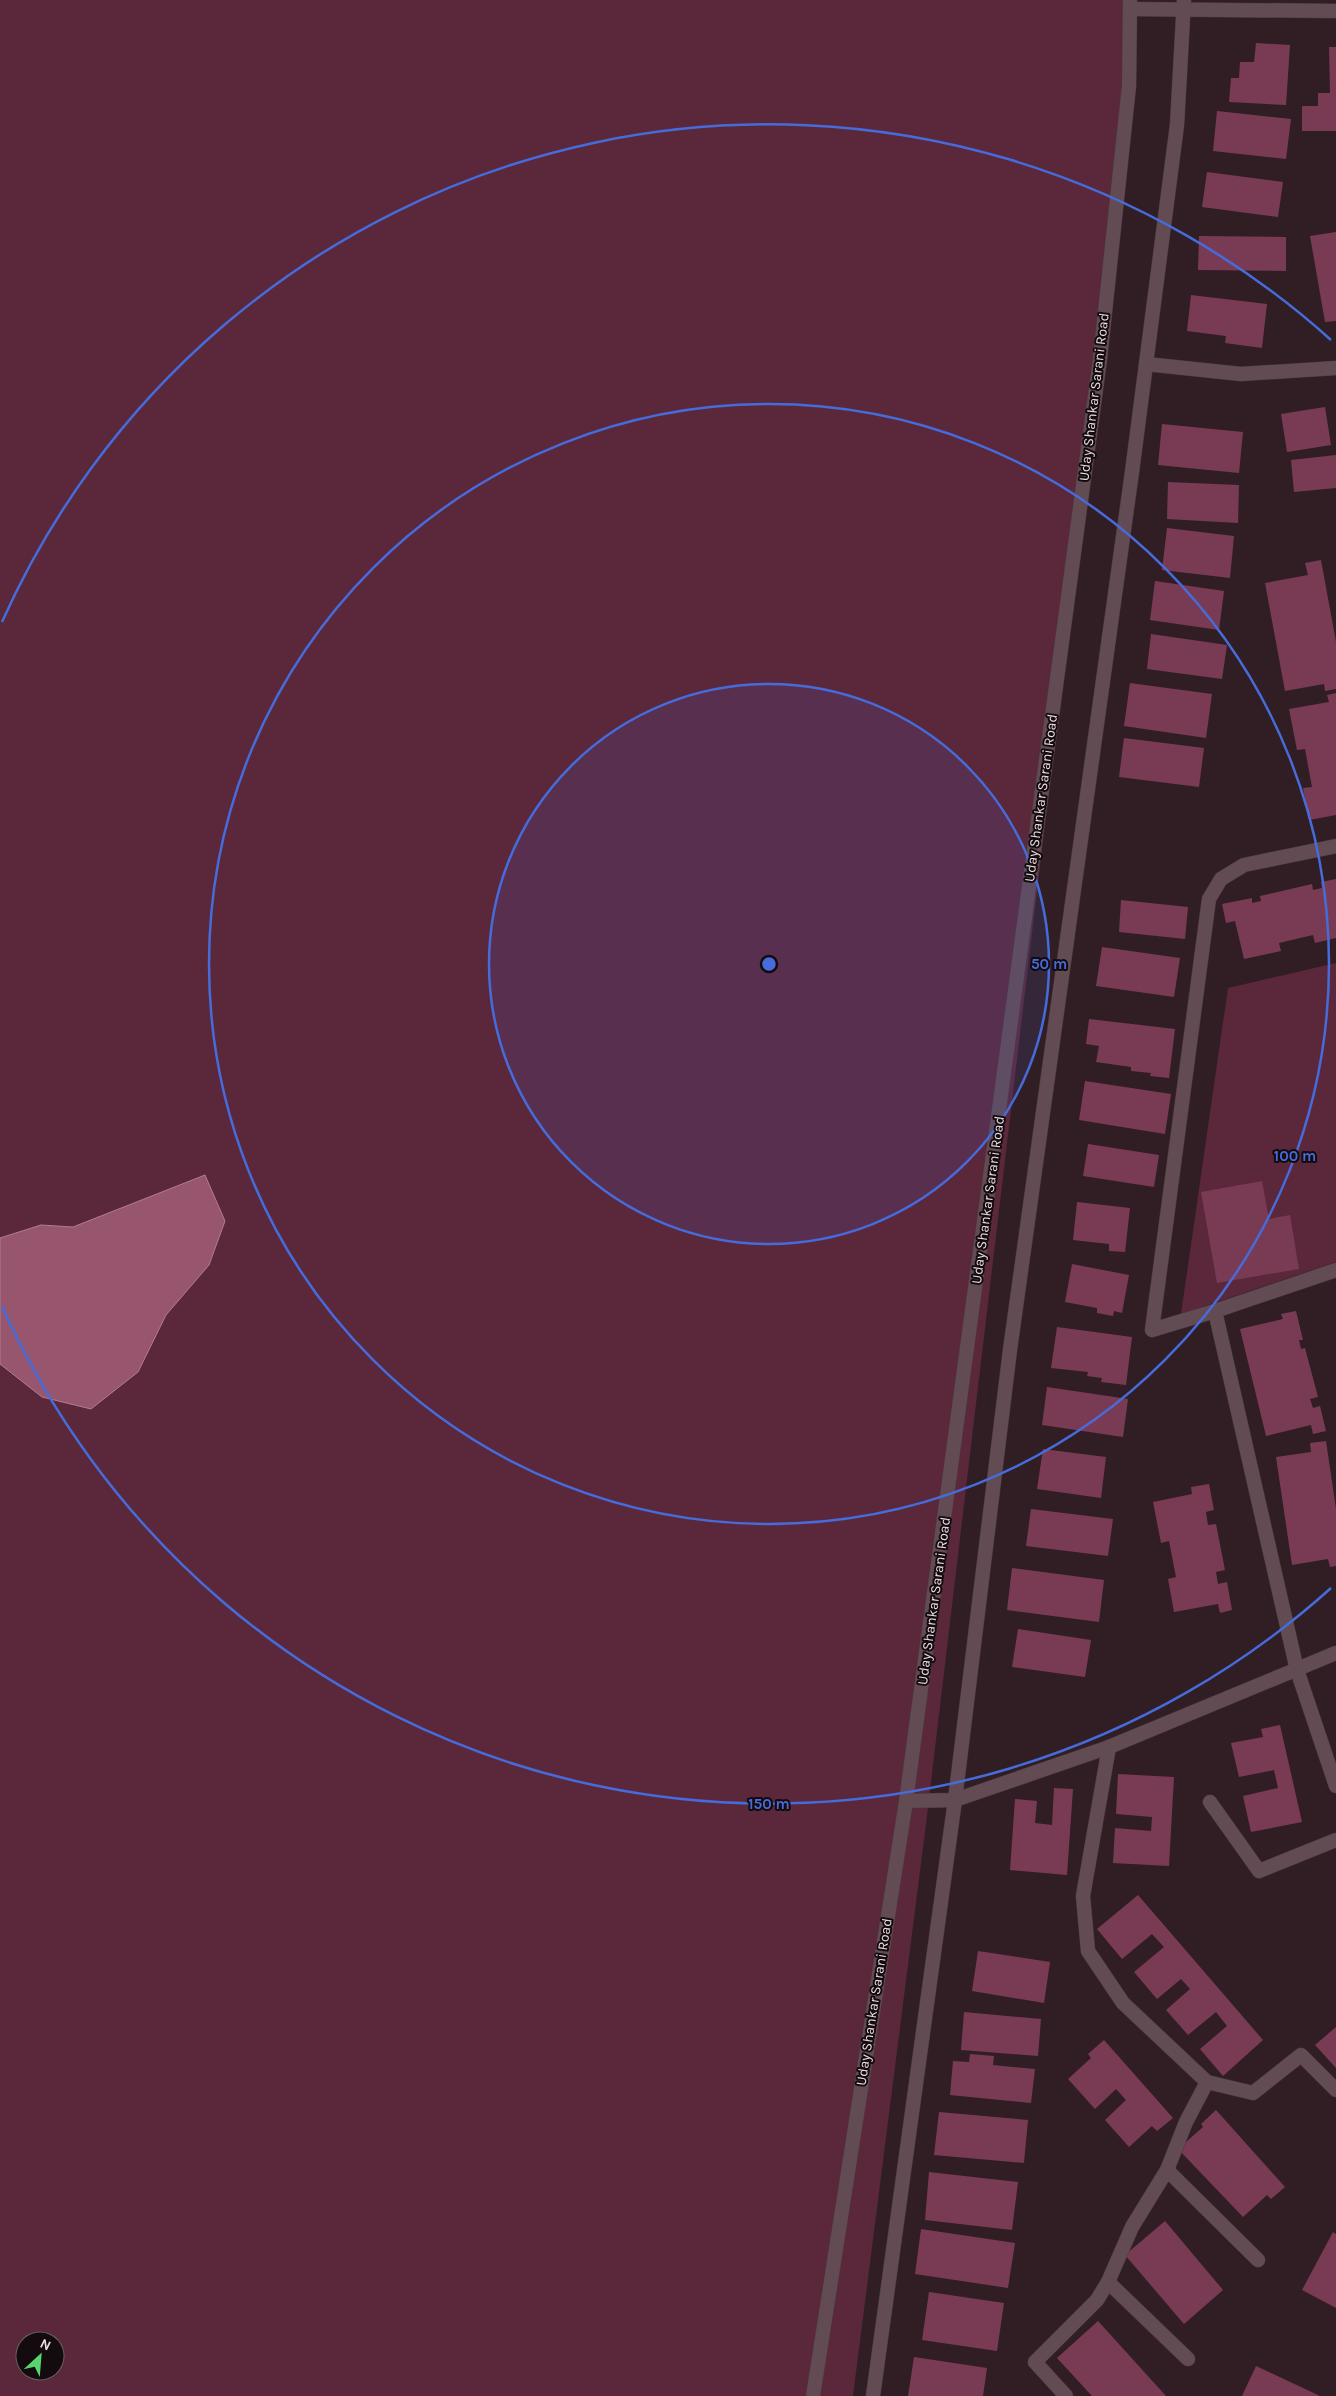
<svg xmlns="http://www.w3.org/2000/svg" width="1336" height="2396" viewBox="0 0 1336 2396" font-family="Karla,sans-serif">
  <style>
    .green { fill: #5b273b; fill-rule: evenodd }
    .water { fill: #97566e; stroke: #b07e90 }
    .building { fill: #793b53 }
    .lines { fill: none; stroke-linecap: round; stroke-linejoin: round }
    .service-casing { stroke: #4b3a41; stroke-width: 15 }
    .minor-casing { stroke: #4b3a41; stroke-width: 15 }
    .tertiary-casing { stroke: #4b3a41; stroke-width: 15 }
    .service { stroke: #624b52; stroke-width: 14 }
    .minor { stroke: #624b52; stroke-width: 14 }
    .tertiary { stroke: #624b52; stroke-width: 14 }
    .ring { fill: none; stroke: #466bda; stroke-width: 2.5 }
    .labels { text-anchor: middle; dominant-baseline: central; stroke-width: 4; stroke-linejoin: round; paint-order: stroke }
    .street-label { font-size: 14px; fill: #ebdde1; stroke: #130b0e }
    .centre { fill: #466bda; stroke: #130b0e; stroke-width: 2.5 }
    .ring-label { font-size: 15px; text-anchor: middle; font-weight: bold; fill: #466bda; stroke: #130b0e; stroke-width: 4; stroke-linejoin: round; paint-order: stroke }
  </style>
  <rect width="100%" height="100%" fill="#311e24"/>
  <g class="green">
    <path d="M0 0H1129L1132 93 926 1824 853 2396H0ZM25 2341H55V2371H25Z"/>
    <path d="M1336 963V1262L1181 1314 1228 988Z"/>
  </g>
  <path class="water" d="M205 1175 225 1221 209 1265 166 1315 138 1372 91 1409 42 1397 0 1364V1238L41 1225 73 1227Z"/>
  <g class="building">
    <path d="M1256 43 1290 45 1286 105 1229 102 1231 78H1239L1240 62H1254Z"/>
    <path d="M1329 47H1336V131H1302V106H1318V93H1330Z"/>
    <path d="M1217 111 1291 119 1286 159 1213 151Z"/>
    <path d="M1207 172 1283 182 1278 217 1202 207Z"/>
    <path d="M1336 232V321L1325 322 1310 236Z"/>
    <path d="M1199 236 1286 237V271L1198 270Z"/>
    <path d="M1191 295 1267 304 1262 348 1225 343 1226 336 1187 331Z"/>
    <path d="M1325 407 1331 445 1287 452 1281 414Z"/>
    <path d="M1162 424 1243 432 1239 473 1158 465Z"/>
    <path d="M1336 455V488L1294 492 1291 460Z"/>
    <path d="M1168 482 1239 485 1238 523 1167 519Z"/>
    <path d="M1167 528 1234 536 1230 578 1162 570Z"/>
    <path d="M1321 560 1336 642V689L1325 691 1324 684 1285 691 1265 583 1308 575 1305 563Z"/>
    <path d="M1155 581 1224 591 1219 630 1150 620Z"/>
    <path d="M1151 634 1227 645 1222 679 1147 669Z"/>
    <path d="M1130 683 1212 694 1206 738 1124 726Z"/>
    <path d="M1336 693V815L1309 820 1303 788 1312 787 1305 749 1297 750 1289 709 1329 702 1327 695Z"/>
    <path d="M1124 738 1204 748 1199 787 1119 777Z"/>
    <path d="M1336 879V938L1315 943 1313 935 1279 943 1281 951 1244 959 1235 921 1226 923 1222 904 1252 898V903L1261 901 1260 896 1312 884 1313 890 1322 888 1321 882Z"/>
    <path d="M1121 900 1188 907 1185 939 1119 932Z"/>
    <path d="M1102 947 1180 958 1174 997 1096 986Z"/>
    <path d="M1089 1019 1175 1029 1169 1078 1150 1076 1151 1073 1131 1071V1067L1096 1062 1099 1046 1086 1044Z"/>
    <path d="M1085 1081 1171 1094 1165 1134 1079 1120Z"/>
    <path d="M1088 1144 1159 1155 1154 1187 1083 1176Z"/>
    <path d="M1262 1181 1269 1219 1290 1215 1299 1269 1217 1283 1201 1192Z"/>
    <path d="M1077 1202 1130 1208 1125 1252 1109 1251V1244L1073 1240Z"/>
    <path d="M1072 1264 1129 1275 1122 1313 1114 1311 1113 1316 1097 1313V1308L1065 1302Z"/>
    <path d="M1296 1311 1303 1340H1299L1301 1349 1305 1348 1318 1397 1310 1399 1313 1408 1320 1406 1326 1431 1313 1434 1311 1425 1266 1436 1240 1329 1283 1319 1281 1314Z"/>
    <path d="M1057 1327 1132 1337 1126 1385 1101 1382 1102 1378 1087 1376 1088 1372 1051 1368Z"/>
    <path d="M1047 1387 1128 1399 1123 1437 1042 1425Z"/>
    <path d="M1326 1441 1336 1509V1566L1330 1567 1328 1559 1292 1565 1276 1457 1311 1452 1310 1443Z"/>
    <path d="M1043 1449 1106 1457 1101 1498 1037 1489Z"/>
    <path d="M1209 1484 1214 1510 1206 1512 1208 1525 1216 1524 1225 1570 1216 1572 1218 1584 1227 1582 1232 1610 1220 1613 1218 1604 1174 1612 1168 1579 1176 1577 1169 1541 1161 1543 1153 1502 1192 1494 1191 1487Z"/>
    <path d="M1031 1509 1113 1519 1108 1556 1026 1546Z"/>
    <path d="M1012 1568 1104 1580 1099 1622 1007 1610Z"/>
    <path d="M1018 1629 1091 1640 1085 1677 1012 1667Z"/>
    <path d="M1280 1725 1302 1822 1251 1832 1243 1796 1278 1788 1274 1770 1239 1777 1231 1743 1263 1737 1261 1729Z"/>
    <path d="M1118 1774 1174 1777 1169 1866 1113 1863 1115 1828 1151 1831 1152 1817 1116 1814Z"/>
    <path d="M1054 1788 1073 1789 1067 1875 1010 1870 1015 1799 1037 1801 1035 1823 1052 1825Z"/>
    <path d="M1138 1895 1263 2040 1223 2076 1200 2049 1227 2026 1216 2012 1188 2035 1166 2010 1190 1989 1181 1979 1157 1999 1134 1972 1164 1947 1152 1934 1122 1959 1097 1929Z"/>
    <path d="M978 1951 1050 1962 1044 2003 972 1991Z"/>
    <path d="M964 2012 1041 2019 1038 2056 961 2050Z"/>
    <path d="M1336 2027V2068L1315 2045Z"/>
    <path d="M1104 2040 1173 2118 1157 2131 1152 2126 1129 2147 1105 2120 1126 2100 1116 2089 1095 2109 1068 2079 1091 2058 1088 2054Z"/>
    <path d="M970 2054 994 2056 993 2065 1035 2069 1031 2103 950 2095 953 2061 969 2062Z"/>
    <path d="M1216 2110 1285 2187 1271 2199 1267 2195 1243 2217 1178 2149 1203 2127 1201 2124Z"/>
    <path d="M939 2112 1028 2120 1024 2163 934 2155Z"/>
    <path d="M929 2172 1018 2182 1012 2230 925 2220Z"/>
    <path d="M1165 2221 1223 2290 1184 2324 1125 2255Z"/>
    <path d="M921 2229 1015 2243 1008 2288 915 2274Z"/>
    <path d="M1333 2232 1336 2234V2308L1302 2290Z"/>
    <path d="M929 2292 1004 2303 997 2351 922 2340Z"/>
    <path d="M1098 2321 1166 2396H1092L1057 2358Z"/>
    <path d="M914 2357 987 2368 983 2396H908Z"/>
    <path d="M1256 2366 1320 2396H1242Z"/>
  </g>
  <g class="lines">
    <g class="service-casing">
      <g id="service">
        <path d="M1297 1670 1336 1786"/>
        <path d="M1109 1747 1083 1896 1088 1951 1123 2003 1207 2082 1253 2093 1301 2055 1336 2090"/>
        <path d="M1210 1802 1259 1871 1336 1840"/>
        <path d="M1167 2170 1258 2260"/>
        <path d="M1108 2282 1188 2359"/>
        <path d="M1066 2396 1035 2362 1097 2300 1108 2282 1132 2227 1167 2170 1186 2122 1207 2082"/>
      </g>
    </g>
    <g class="minor-casing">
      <g id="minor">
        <path d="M1130 9 1336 11"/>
        <path d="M1146 364 1241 374 1336 368"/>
        <path d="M1336 846 1244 865 1221 879 1209 899 1152 1330 1215 1311 1336 1270"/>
        <path d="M1215 1311 1297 1670"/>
        <path d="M906 1801 955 1800 1109 1747 1336 1653"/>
      </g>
    </g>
    <g class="tertiary-casing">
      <g id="tertiary">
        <path d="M813 2396 906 1801 1100 359 1129 86 1130 0"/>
        <path d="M873 2396 955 1800 1010 1350 1132 472 1177 125 1184 0"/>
      </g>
    </g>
    <use href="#service" class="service"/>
    <use href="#minor" class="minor"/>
    <use href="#tertiary" class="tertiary"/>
  </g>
  <circle cx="769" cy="964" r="280" fill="#466bda" fill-opacity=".12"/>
  <g class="ring">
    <circle cx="769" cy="964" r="280"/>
    <circle cx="769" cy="964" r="560"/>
    <path d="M1331 1588A840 840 0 0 1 2 1306M2 622A840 840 0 0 1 1331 340"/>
  </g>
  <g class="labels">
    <g class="street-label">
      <text transform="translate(1094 397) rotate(-83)">Uday Shankar Sarani Road</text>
      <text transform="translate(1041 798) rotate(-82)">Uday Shankar Sarani Road</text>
      <text transform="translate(988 1200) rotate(-82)">Uday Shankar Sarani Road</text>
      <text transform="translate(934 1601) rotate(-82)">Uday Shankar Sarani Road</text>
      <text transform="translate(874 2002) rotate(-81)">Uday Shankar Sarani Road</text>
    </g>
  </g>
  <circle cx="769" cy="964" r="8" class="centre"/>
  <g class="ring-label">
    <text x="1049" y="969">50 m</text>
    <text x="1295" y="1161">100 m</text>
    <text x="769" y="1809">150 m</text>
  </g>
  <g transform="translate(40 2356) rotate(26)"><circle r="24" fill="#130b0e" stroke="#695f62"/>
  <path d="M0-4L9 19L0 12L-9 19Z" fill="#58d570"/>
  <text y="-8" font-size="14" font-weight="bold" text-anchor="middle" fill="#ebdde1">N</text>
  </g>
</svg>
